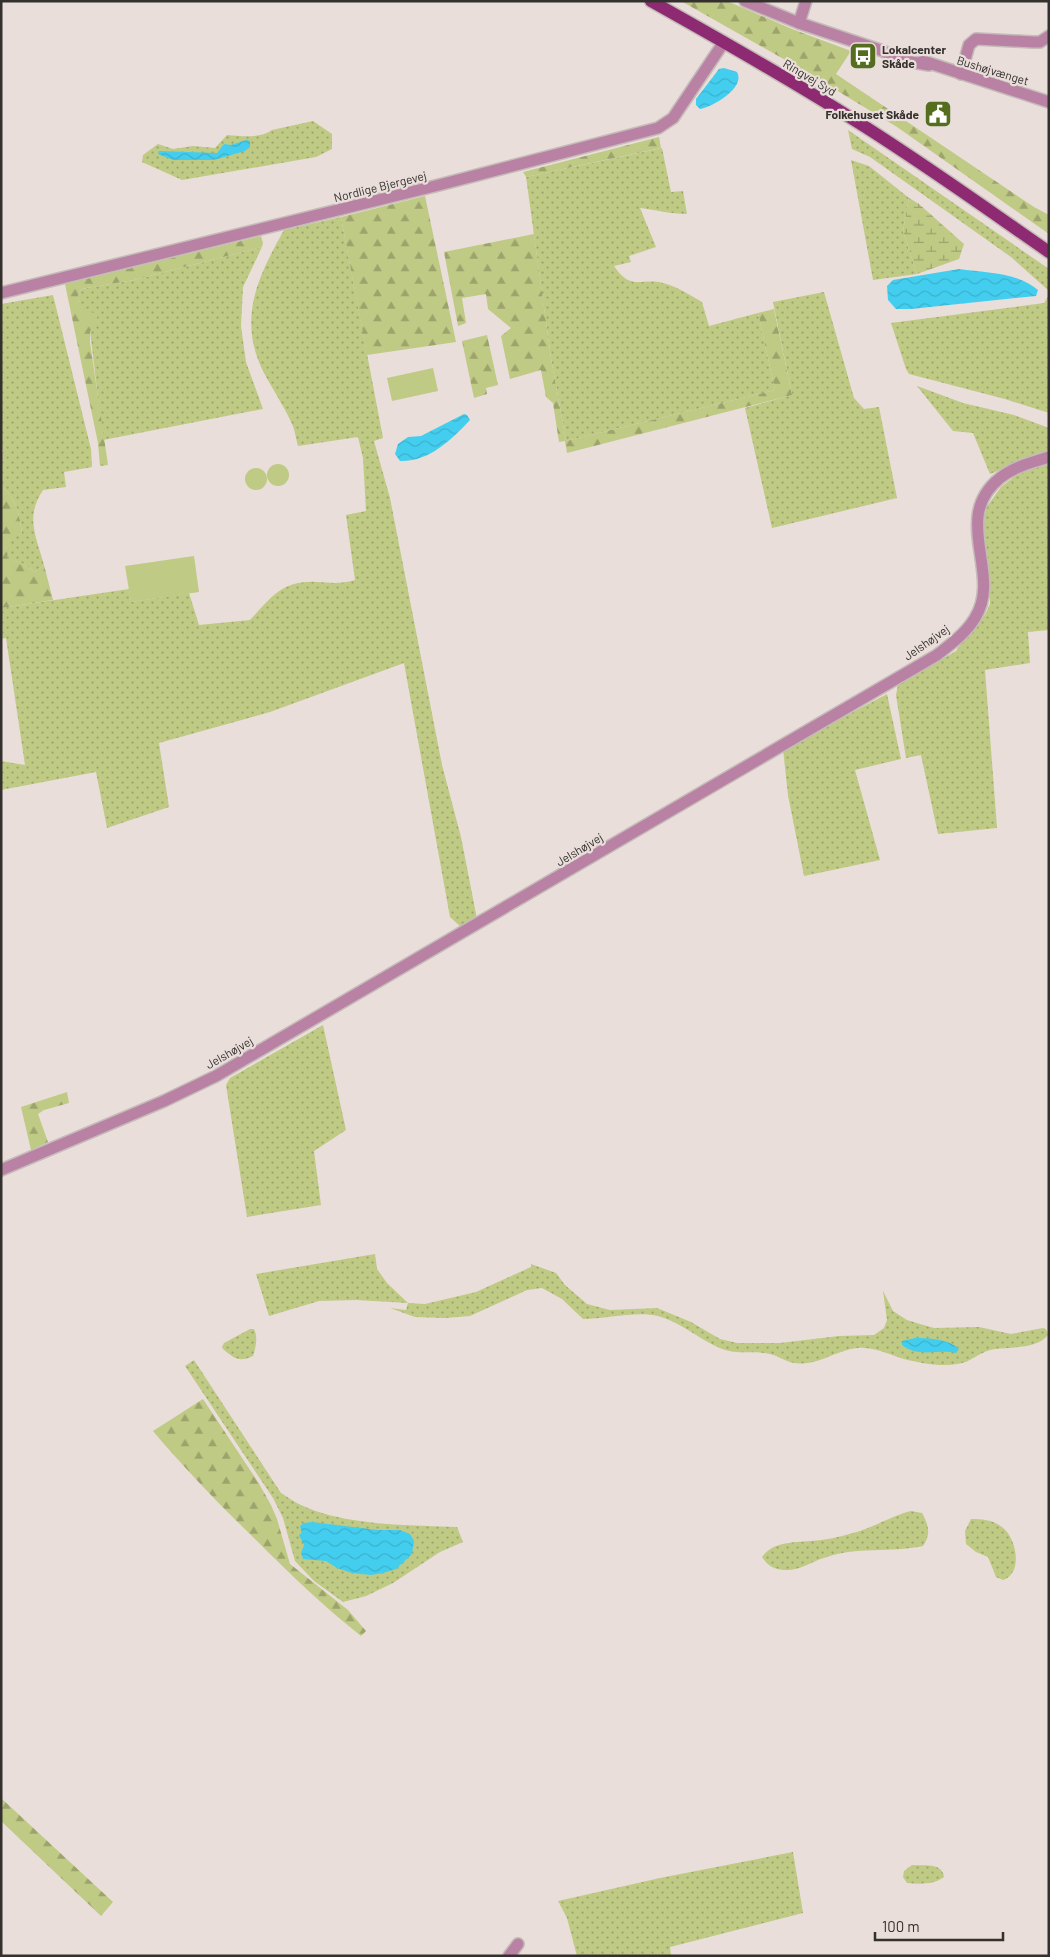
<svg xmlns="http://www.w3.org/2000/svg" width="1050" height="1957" viewBox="0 0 1050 1957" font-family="Barlow,sans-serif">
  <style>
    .grass { fill: url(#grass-dots) }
    .forest { fill: url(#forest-firs) }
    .wetland { fill: url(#wetland-marsh) }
    .pitch { fill: #bfca84 }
    .water { fill: url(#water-waves) }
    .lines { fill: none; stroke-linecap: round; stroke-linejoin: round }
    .minor-casing { stroke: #c5bbb8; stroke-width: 14 }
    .major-casing { stroke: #c5bbb8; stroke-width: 15 }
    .minor { stroke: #b982a5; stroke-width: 11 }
    .major { stroke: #8e2a72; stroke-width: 12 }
    .labels { text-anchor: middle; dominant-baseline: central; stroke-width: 4.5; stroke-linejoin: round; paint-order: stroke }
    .poi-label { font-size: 12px; font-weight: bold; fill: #34302e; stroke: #e9deda; text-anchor: start }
    .street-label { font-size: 12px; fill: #34302e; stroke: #e9deda }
  </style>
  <defs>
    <pattern id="grass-dots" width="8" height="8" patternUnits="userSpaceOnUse" patternTransform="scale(1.25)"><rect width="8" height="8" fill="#bfca84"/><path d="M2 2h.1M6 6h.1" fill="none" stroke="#9ca46c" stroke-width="1.8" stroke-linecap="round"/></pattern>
    <pattern id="forest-firs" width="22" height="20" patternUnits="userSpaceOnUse" patternTransform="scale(1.25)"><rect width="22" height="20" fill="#bfca84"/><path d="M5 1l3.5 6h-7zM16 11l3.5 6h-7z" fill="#9ca46c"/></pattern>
    <pattern id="wetland-marsh" width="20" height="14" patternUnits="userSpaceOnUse" patternTransform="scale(1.25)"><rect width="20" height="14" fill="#bfca84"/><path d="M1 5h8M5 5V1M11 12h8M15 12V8" fill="none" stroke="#9ca46c"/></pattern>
    <pattern id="water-waves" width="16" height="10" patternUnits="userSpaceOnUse" patternTransform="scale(1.25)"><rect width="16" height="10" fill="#43ceef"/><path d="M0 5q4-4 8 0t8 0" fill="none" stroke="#3bb1cd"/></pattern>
  </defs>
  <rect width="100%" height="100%" fill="#e9deda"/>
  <g class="grass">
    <path d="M313 121 332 134V149L316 157 182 180 142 162 143 155 158 144 173 149 193 146 215 148 227 135C242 136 259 139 272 130Z"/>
    <path d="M848 130 1049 269V291L1011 257 870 157 852 149Z"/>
    <path d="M662 148 671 192 683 191 687 214C671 214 656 210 640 208L656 247 629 256 631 262 614 266C631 292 642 277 663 283 676 286 690 295 702 302L709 326 758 313 775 390 566 441 551 358 526 177Z"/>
    <path d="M851 160 869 166 909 198 903 231 917 274 873 280Z"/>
    <path d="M341 217 383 438 374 441 390 498 442 765 461 837 477 919 461 927 450 917 404 663 270 712 159 743 169 807 107 828 96 772 1 790V761L25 765 6 638 1 639V608L129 589 131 602 189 593 199 625 250 620C272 597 282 580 317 582 331 583 342 584 355 580L346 515 366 511 363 458 358 437 298 446C296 439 295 430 292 424 284 406 273 390 264 373 237 320 257 278 284 230Z"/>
    <path d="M262 247 243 287 241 326 246 362 263 409 103 440 90 331 86 311 80 304 78 296 81 289 134 280Z"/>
    <path d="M824 292 854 398 864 409 879 407 897 498 772 528 745 408 792 395 773 302Z"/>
    <path d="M53 295 91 449 92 467 64 472 66 487 43 490C25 517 36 536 44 565L35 572 23 564 6 558 10 537 22 533C20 517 16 496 1 487V456L3 450 1 449V304Z"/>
    <path d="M1049 295V413L1005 399 909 374 906 369 891 323 1044 303Z"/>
    <path d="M917 386 963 403 1014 415 1049 428V450L990 474 973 433 953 431Z"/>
    <path d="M1049 462V630L1028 632 1030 663 985 670 997 828 938 834 921 755 906 758 896 695 898 685 956 651 969 631 985 615 990 604V589L983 527 986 508 1001 487 1019 473Z"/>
    <path d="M887 694 901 759 855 770 880 860 804 876 788 795 783 749Z"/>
    <path d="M323 1025 346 1130 314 1151 321 1205 247 1217 226 1085 230 1078Z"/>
    <path d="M375 1254 377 1269 387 1283 408 1303 425 1304 476 1292 531 1267V1264L556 1273 565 1285 587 1304 610 1310 657 1308 691 1322 720 1339 737 1343H780L839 1336 874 1335 884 1328 887 1320 883 1291 893 1311 907 1320 920 1324 934 1328 979 1327 1011 1334 1043 1328 1046 1329 1048 1335C1037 1349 1011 1347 995 1349 981 1350 971 1363 957 1364 940 1367 921 1363 904 1359 891 1355 879 1349 864 1348 841 1346 820 1367 795 1363 786 1362 779 1356 770 1354 754 1350 738 1355 722 1349 700 1340 681 1322 658 1316 636 1311 606 1319 583 1319L562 1299 542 1288 527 1290 470 1316 445 1318 415 1317 390 1308 406 1310 408 1303 356 1300 319 1301 269 1316 256 1274Z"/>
    <path d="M250 1329H254C258 1337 256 1347 253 1356 239 1363 234 1358 223 1349L222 1347 224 1343Z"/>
    <path d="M194 1360 281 1493C288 1497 294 1502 301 1505 345 1526 409 1525 457 1527L463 1542 440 1552 393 1583 366 1596 343 1602 314 1581 295 1561 283 1518 273 1498 185 1366Z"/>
    <path d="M911 1511 922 1513C929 1526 931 1534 923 1546 890 1553 856 1546 824 1558 810 1562 800 1571 784 1570 773 1569 768 1566 762 1557 774 1541 792 1543 811 1541 825 1540 840 1537 853 1533 873 1528 891 1516 911 1511Z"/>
    <path d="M971 1519C982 1519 993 1520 1002 1527 1016 1537 1024 1573 1003 1580L996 1577 988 1557 976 1552 966 1544 965 1531Z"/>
    <path d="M793 1852 803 1913 670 1947 671 1956H577L567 1918 558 1901 660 1878Z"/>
    <path d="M912 1865C925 1866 942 1862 944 1877 934 1885 919 1884 907 1883L903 1877 904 1871Z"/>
  </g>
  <g class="forest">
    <path d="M681 1H727L792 29 851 51 836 74 1034 207 1049 215V234L897 127 803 70Z"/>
    <path d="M659 137 661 148 526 177 523 172Z"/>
    <path d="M425 196 456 342 367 355 341 217Z"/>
    <path d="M534 234 551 358 566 441 775 390 758 313 774 309 792 395 567 453 565 441 559 442 553 403 546 397 541 370 510 379 501 336 511 328 488 309 486 294 462 298 466 323 458 326 444 252Z"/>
    <path d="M261 236 263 243 262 247 134 280 81 289 78 296C80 307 86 311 97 314V324L90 331V342L108 465 100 466 98 443 65 284Z"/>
    <path d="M487 335 498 385 486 388 487 394 474 398 462 341Z"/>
    <path d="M1 487C16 496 20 517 22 533L10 538 7 558 23 564 35 572 44 565 53 600 1 608Z"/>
    <path d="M67 1092 69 1103 44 1110 38 1114 48 1142 31 1150 21 1107Z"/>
    <path d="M203 1399 258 1482 271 1505 277 1519 290 1564 348 1610 366 1631 361 1636C323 1606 289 1573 255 1539 219 1504 185 1469 153 1431Z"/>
    <path d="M1 1798 113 1902 101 1916 1 1821Z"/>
  </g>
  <path class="wetland" d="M909 198 919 204 964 244 959 259 917 274 903 231Z"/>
  <g class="pitch">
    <path d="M433 368 438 391 392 401 387 378Z"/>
    <circle cx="278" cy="475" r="11"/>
    <circle cx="256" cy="479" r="11"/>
    <path d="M194 556 199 592 131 602 125 566Z"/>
  </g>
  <g class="water">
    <path d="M724 68 737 72C746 88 712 107 700 109L696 105V99L719 69Z"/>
    <path d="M246 140 250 141V147L245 151 214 160H173L158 154 159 151 217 153 224 144 231 145Z"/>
    <path d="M959 269C986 273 1017 272 1038 290L1036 296 911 309H896L888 300 887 286 893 280Z"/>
    <path d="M464 414 467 415 470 420C451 440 429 462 400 461L395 454 398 444 408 437 421 436Z"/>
    <path d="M915 1338C928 1338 949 1339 959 1349L956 1353C937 1349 918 1358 902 1345V1341Z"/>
    <path d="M312 1522 378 1530H400L410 1534 414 1541 412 1554 396 1569 383 1573 371 1575 352 1573 337 1568 326 1561 303 1559 301 1553 304 1545 299 1535 302 1533 300 1526 304 1523Z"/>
  </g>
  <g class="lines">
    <g class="minor-casing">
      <g id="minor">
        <path d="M745 1 799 23 883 51 900 60 929 65"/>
        <path d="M799 23 806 1"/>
        <path d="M923 61 1049 102"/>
        <path d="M961 74 969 45 976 39 1033 42H1040L1049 36"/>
        <path d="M1 293 435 186 658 128 673 118 724 42"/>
        <path d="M1 1170 164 1101 216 1076 937 655C951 644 966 633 975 618 1003 574 950 518 1000 478 1013 467 1033 462 1049 457"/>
        <path d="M509 1956 518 1944"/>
      </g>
    </g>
    <g class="major-casing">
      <path id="major" d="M651 1C719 39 786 77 851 118 919 160 984 207 1049 252"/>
    </g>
    <use href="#minor" class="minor"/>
    <use href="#major" class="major"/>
  </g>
  <defs>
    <g id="bus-square" transform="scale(1.4375)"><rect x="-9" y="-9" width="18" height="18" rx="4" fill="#546d1f" stroke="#e9deda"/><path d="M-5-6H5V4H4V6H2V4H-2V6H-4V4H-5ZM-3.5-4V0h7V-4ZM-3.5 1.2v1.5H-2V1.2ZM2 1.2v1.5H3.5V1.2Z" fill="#fff"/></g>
    <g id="civic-square" transform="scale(1.4375)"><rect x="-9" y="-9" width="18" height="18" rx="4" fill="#546d1f" stroke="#e9deda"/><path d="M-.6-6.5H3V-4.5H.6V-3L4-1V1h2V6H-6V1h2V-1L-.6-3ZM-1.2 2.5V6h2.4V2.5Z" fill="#fff"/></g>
  </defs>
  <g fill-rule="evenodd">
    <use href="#bus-square" x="863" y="56"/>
    <use href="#civic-square" x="938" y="114"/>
  </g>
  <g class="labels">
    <g class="poi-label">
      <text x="882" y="49">Lokalcenter<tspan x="882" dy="14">Skåde</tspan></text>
      <text x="919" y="114" text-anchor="end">Folkehuset Skåde</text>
    </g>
    <g class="street-label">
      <text transform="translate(993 70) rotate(17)">Bushøjvænget</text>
      <text transform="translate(810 77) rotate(31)">Ringvej Syd</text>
      <text transform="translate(380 186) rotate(-14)">Nordlige Bjergevej</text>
      <text transform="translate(926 642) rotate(-35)">Jelshøjvej</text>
      <text transform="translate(579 849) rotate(-31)">Jelshøjvej</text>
      <text transform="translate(229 1052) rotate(-30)">Jelshøjvej</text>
    </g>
  </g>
  <rect width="1050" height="1957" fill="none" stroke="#34302e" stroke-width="5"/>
  <path d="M875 1932v8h128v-8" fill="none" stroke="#34302e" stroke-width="2.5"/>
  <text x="882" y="1932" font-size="15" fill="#34302e" stroke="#e9deda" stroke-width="4" paint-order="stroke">100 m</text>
</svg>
